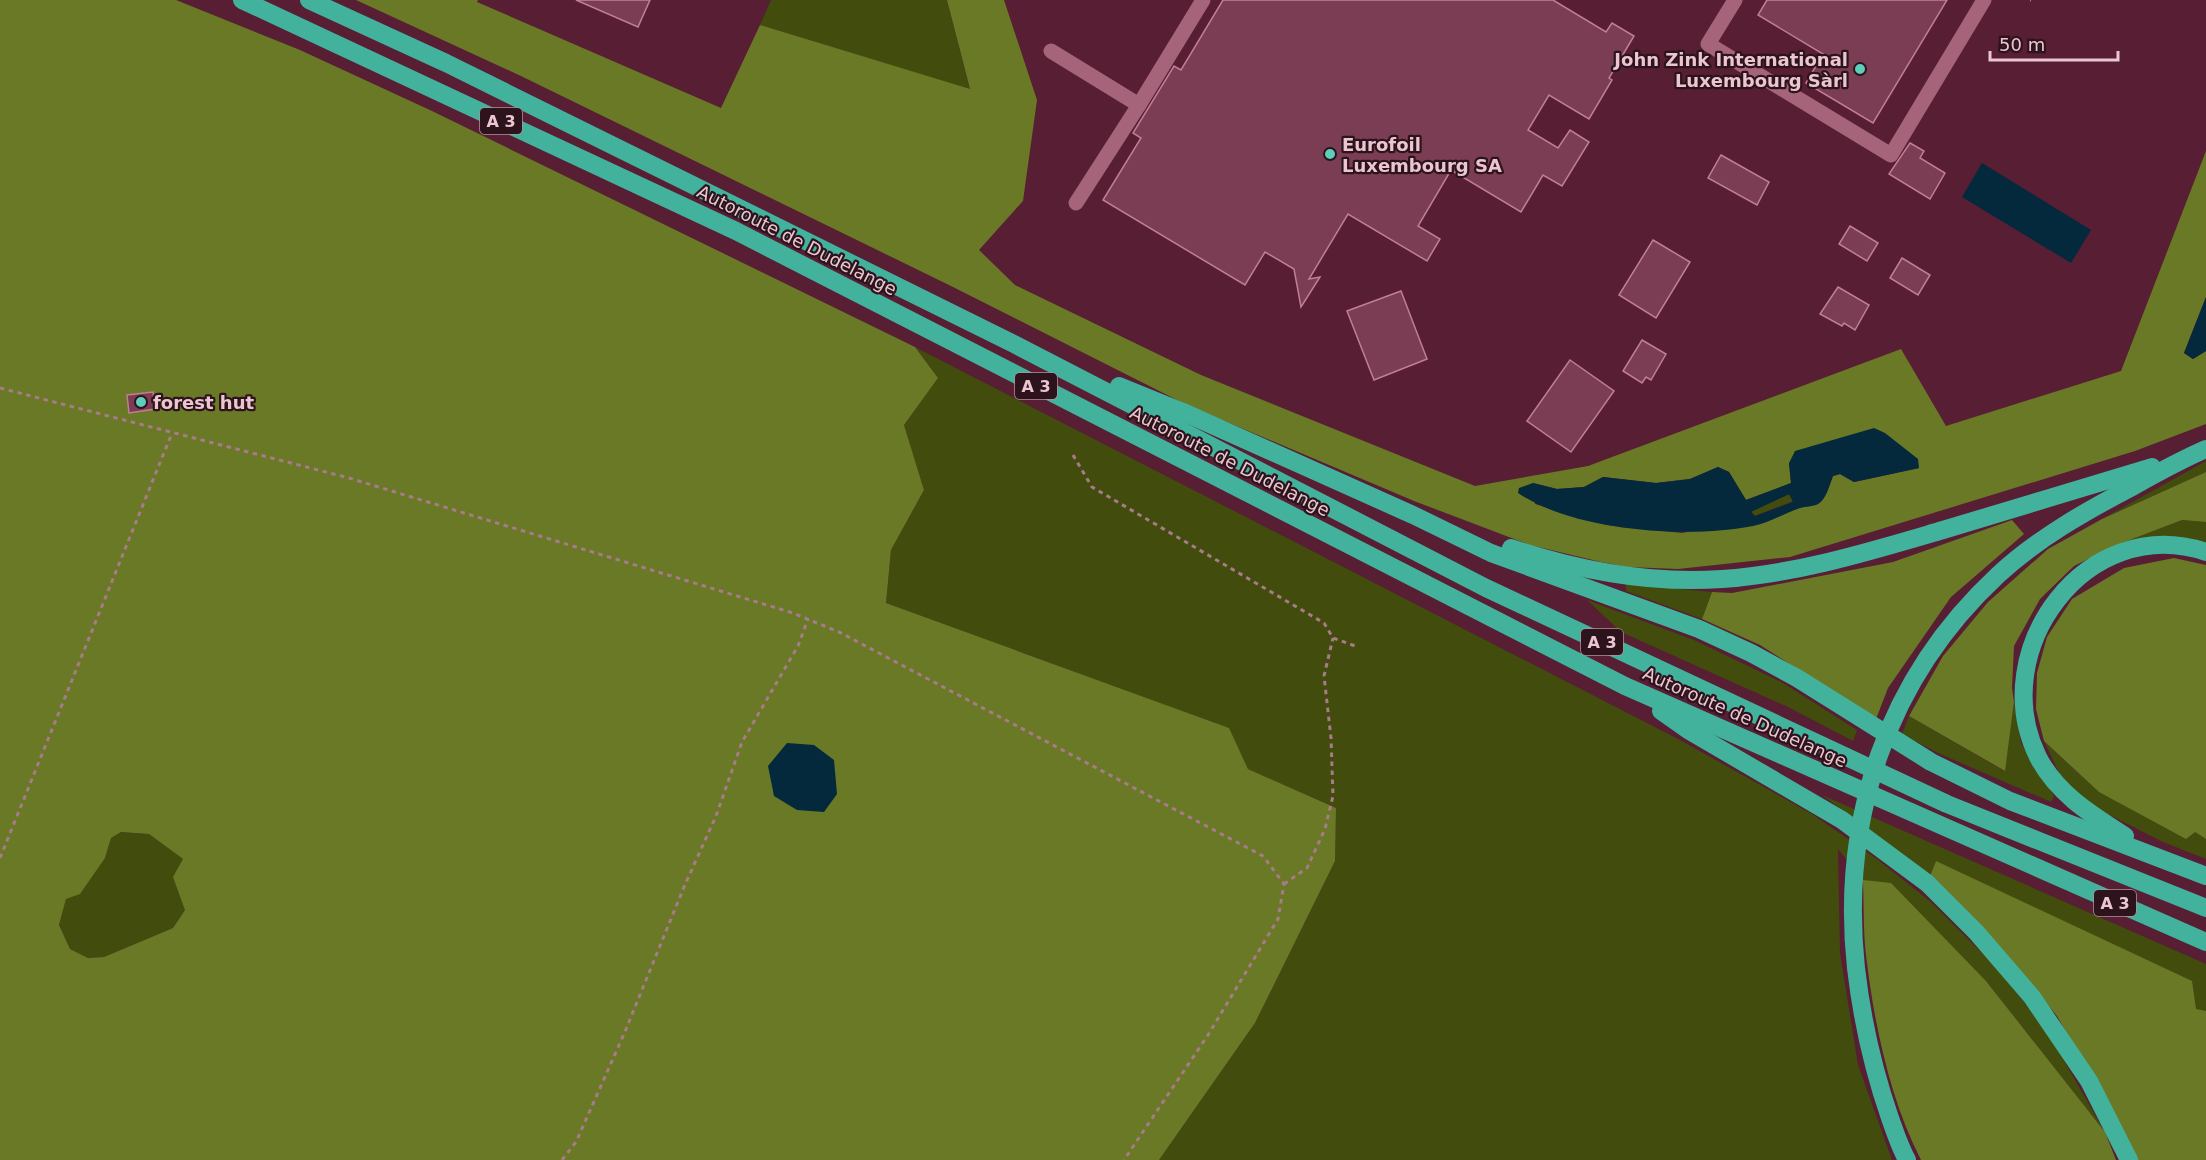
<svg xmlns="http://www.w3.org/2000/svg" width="2206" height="1160" viewBox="0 0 2206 1160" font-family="'DejaVu Sans',sans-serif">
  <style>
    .green { fill: #424c0d }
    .forest { fill: #6a7925; fill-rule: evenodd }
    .water { fill: #04283c; fill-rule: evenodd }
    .building { fill: #7a3d53; stroke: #c27e94; stroke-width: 1.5 }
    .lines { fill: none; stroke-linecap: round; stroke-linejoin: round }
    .path { stroke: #a87a8a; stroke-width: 3; stroke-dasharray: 4.5 4.5; stroke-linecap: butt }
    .minor { stroke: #a56479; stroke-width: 15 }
    .highway { stroke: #42b29d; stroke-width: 18 }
    .poi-dot { fill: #5dceb9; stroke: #2d131c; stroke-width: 2 }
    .labels { text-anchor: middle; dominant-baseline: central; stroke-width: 4.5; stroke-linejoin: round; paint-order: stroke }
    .shield { fill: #2d131c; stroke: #b2909b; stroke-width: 1.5 }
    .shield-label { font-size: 16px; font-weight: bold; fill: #ebc6d1 }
    .poi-label { font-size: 18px; font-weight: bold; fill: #ebc6d1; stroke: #2d131c; text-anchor: start }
    .street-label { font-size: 18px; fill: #ebc6d1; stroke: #2d131c }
  </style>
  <rect width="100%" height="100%" fill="#571e34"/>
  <g class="green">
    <path d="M771 0H947L970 90 760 25Z"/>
    <path d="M915 347 1680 740 1812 814 1877 859 1931 902 2004 975 2048 1033 2105 1132 1986 981 1863 880 1838 849 1840 953 1858 1065 1892 1160H1159L1255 1023 1335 861 1336 808 1248 769 1228 728 886 603 891 550 924 490 904 425 938 378Z"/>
    <path d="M2206 461V472L2102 519Z"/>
    <path d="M1790 494 1793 501 1755 516 1751 511Z"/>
    <path d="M2182 520 2206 522V545L2179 537 2114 546Z"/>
    <path d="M1626 584 1712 592 1702 619 1626 591Z"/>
    <path d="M1587 600 1694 640 1783 683 1857 730 1853 741 1788 707 1621 632Z"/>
    <path d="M2014 702 2021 743 2054 796 2051 802 1938 753 1902 734 1909 716 2004 771Z"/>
    <path d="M2044 741 2099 792 2195 832 2206 839V859L2163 842 2082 801 2060 775Z"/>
    <path d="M1822 795 2206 964V1011L2196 1010 1936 862 1930 876Z"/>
    <path d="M121 832 149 834 183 859 185 910 173 928 104 957 88 958 70 949 59 925 66 899 105 858 111 838Z"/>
  </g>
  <g class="forest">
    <path d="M0 0H176L300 50 432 111 915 347 938 378 904 425 924 490 891 550 886 603 1229 728 1248 769 1336 808 1335 861 1255 1023 1159 1160H0ZM121 832 149 834 183 859 173 877 185 910 173 928 104 957 88 958 70 949 59 925 66 899 80 894 105 858 111 838Z"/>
    <path d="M356 0H478L477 2 721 108 760 25 970 89 947 0H1004L1037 100 1023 201 979 250 1015 285 1201 375 1475 486 1588 466 1901 349 1946 426 2121 371 2206 151V297L2184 353 2193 359 2206 351V424L2135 451 1790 557 1678 569 1627 567 1601 562 1530 545 1414 501 1187 405 951 286 523 77ZM1789 463 1919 468 1854 482 1840 474 1833 476 1823 498 1818 504 1682 533 1607 525 1535 504 1533 483 1557 489 1584 487 1603 477 1656 483 1690 479 1718 467 1729 472 1746 500 1791 483Z"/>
    <path d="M2206 472V522L2182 520 2114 546 2074 566 2040 599 2014 646 2012 688 2014 702 2005 771 1909 716 1943 656 1988 602 2048 549 2102 519Z"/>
    <path d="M2012 520 2024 534 1951 597 1888 688 1876 719 1760 645 1702 619 1712 592 1732 593 1893 562Z"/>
    <path d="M2174 558 2206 565V839L2195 832 2186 839 2099 792 2044 741 2036 709 2037 673 2047 637 2072 599 2124 568Z"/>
    <path d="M1936 861 2192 981 2196 1009 2206 1011V1160H2136L2131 1147 2057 1016 1999 946 1930 876Z"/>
    <path d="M1863 880 1891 883 1986 981 2105 1132 2116 1160H1921C1891 1102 1875 1028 1867 963 1863 936 1864 907 1863 880Z"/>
  </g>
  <g class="water">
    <path d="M1982 163 2091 230 2071 263 1962 197Z"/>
    <path d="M2206 297V351L2193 359 2184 353Z"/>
    <path d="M1874 428 1885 433 1918 459 1919 468 1854 482 1840 474 1833 476C1830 484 1826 500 1818 504 1813 507 1805 506 1800 508 1785 513 1769 523 1753 526 1687 539 1574 531 1518 493L1519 488 1533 483 1557 489 1584 487 1603 477 1656 483 1690 479 1718 467 1729 472 1746 500 1791 483 1789 463 1795 451ZM1789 494 1793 502 1755 516 1751 512Z"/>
    <path d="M787 743 814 745 834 760 837 794 824 812 797 810 774 796 768 766Z"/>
  </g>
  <g class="building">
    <path d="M576 0H650L638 27Z"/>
    <path d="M1223 0H1553L1606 32 1612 23 1634 36 1609 78 1612 80 1589 119 1549 95 1528 130 1558 148 1570 130 1589 142 1562 186 1543 175 1521 212 1451 170 1418 226 1440 239 1427 261 1348 214 1309 279 1320 277 1301 307 1294 269 1265 252 1245 285 1103 200 1141 138 1133 133 1174 66 1181 70Z"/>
    <path d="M1767 0H1947L1873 123 1806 83 1823 54 1758 15Z"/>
    <path d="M1910 143 1924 151 1920 158 1945 173 1930 199 1889 174Z"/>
    <path d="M1721 155 1769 182 1757 205 1708 178Z"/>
    <path d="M1850 226 1878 243 1867 261 1839 244Z"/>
    <path d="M1653 240 1690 262 1656 318 1619 295Z"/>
    <path d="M1902 258 1930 275 1918 295 1890 278Z"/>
    <path d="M1838 287 1869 305 1855 330 1844 323 1842 326 1820 314Z"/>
    <path d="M1401 291 1427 359 1374 380 1347 311Z"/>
    <path d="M1642 340 1666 354 1651 380 1646 377 1642 383 1623 371Z"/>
    <path d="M1570 360 1614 391 1571 452 1527 421Z"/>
    <path d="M153 392 155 409 129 413 127 395Z"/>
  </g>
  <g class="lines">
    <g class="path">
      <path d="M2030 0H2031"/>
      <path d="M0 388 349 478 793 613 841 633 1263 856 1284 884 1278 919 1208 1035 1124 1160"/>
      <path d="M1073 455 1092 487 1324 623 1333 638 1358 647"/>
      <path d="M0 858 172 433"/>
      <path d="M1284 884 1307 868 1325 829 1333 796 1331 738 1324 676 1333 638"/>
      <path d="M562 1160 576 1142 624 1034 684 887 716 816 742 742 798 646 808 619"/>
    </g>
    <g class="minor">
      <path d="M1735 0 1708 44 1891 155 1984 0"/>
      <path d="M1051 51 1139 105 1076 203"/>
      <path d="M1139 105 1203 0"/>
    </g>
    <g class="highway">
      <path d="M242 0 736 231 1625 686 2206 942"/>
      <path d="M309 0 446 63 1014 344 1486 588 1947 804 2206 908"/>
      <path d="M1119 386 1183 412 1413 515 1491 553 1699 629 1751 653 1797 678 1931 762 2010 801 2206 876"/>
      <path d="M1511 548C1577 570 1652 584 1722 579 1797 574 1871 551 1943 530 2013 509 2082 488 2152 467"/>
      <path d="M1661 711 1688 730 1842 820 1927 883 1976 932 2032 997 2089 1081 2129 1160"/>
      <path d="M2125 836C2092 815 2057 794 2038 757 1985 650 2087 512 2206 552"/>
      <path d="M1907 1160C1900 1147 1895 1132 1890 1118 1873 1069 1862 1020 1856 968 1840 819 1887 678 1998 575 2038 538 2086 511 2134 486 2157 473 2181 460 2206 449"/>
    </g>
  </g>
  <g class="poi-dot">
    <circle cx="1860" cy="69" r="6"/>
    <circle cx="1330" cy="154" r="6"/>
    <circle cx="141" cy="402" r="6"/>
  </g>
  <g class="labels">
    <g class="shield">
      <rect x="480" y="108" width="42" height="26" rx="4.5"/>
      <rect x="1015" y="373" width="42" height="26" rx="4.5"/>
      <rect x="1581" y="629" width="42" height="26" rx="4.5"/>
      <rect x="2094" y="890" width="42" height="26" rx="4.5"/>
    </g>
    <g class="shield-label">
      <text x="501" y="121">A 3</text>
      <text x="1036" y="386">A 3</text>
      <text x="1602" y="642">A 3</text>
      <text x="2115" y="903">A 3</text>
    </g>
    <g class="poi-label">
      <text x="1848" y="59" text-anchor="end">John Zink International<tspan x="1848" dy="21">Luxembourg Sàrl</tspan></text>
      <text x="1342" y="144">Eurofoil<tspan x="1342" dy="21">Luxembourg SA</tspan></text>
      <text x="153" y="402">forest hut</text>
    </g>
    <g class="street-label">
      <text transform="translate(797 240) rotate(27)">Autoroute de Dudelange</text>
      <text transform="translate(1230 461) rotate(27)">Autoroute de Dudelange</text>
      <text transform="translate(1745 717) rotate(24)">Autoroute de Dudelange</text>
    </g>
  </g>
  <path d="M1990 51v9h128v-9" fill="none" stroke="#ebc6d1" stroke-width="3"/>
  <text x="1999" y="51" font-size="18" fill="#ebc6d1" stroke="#2d131c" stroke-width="4.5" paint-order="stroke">50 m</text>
</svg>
